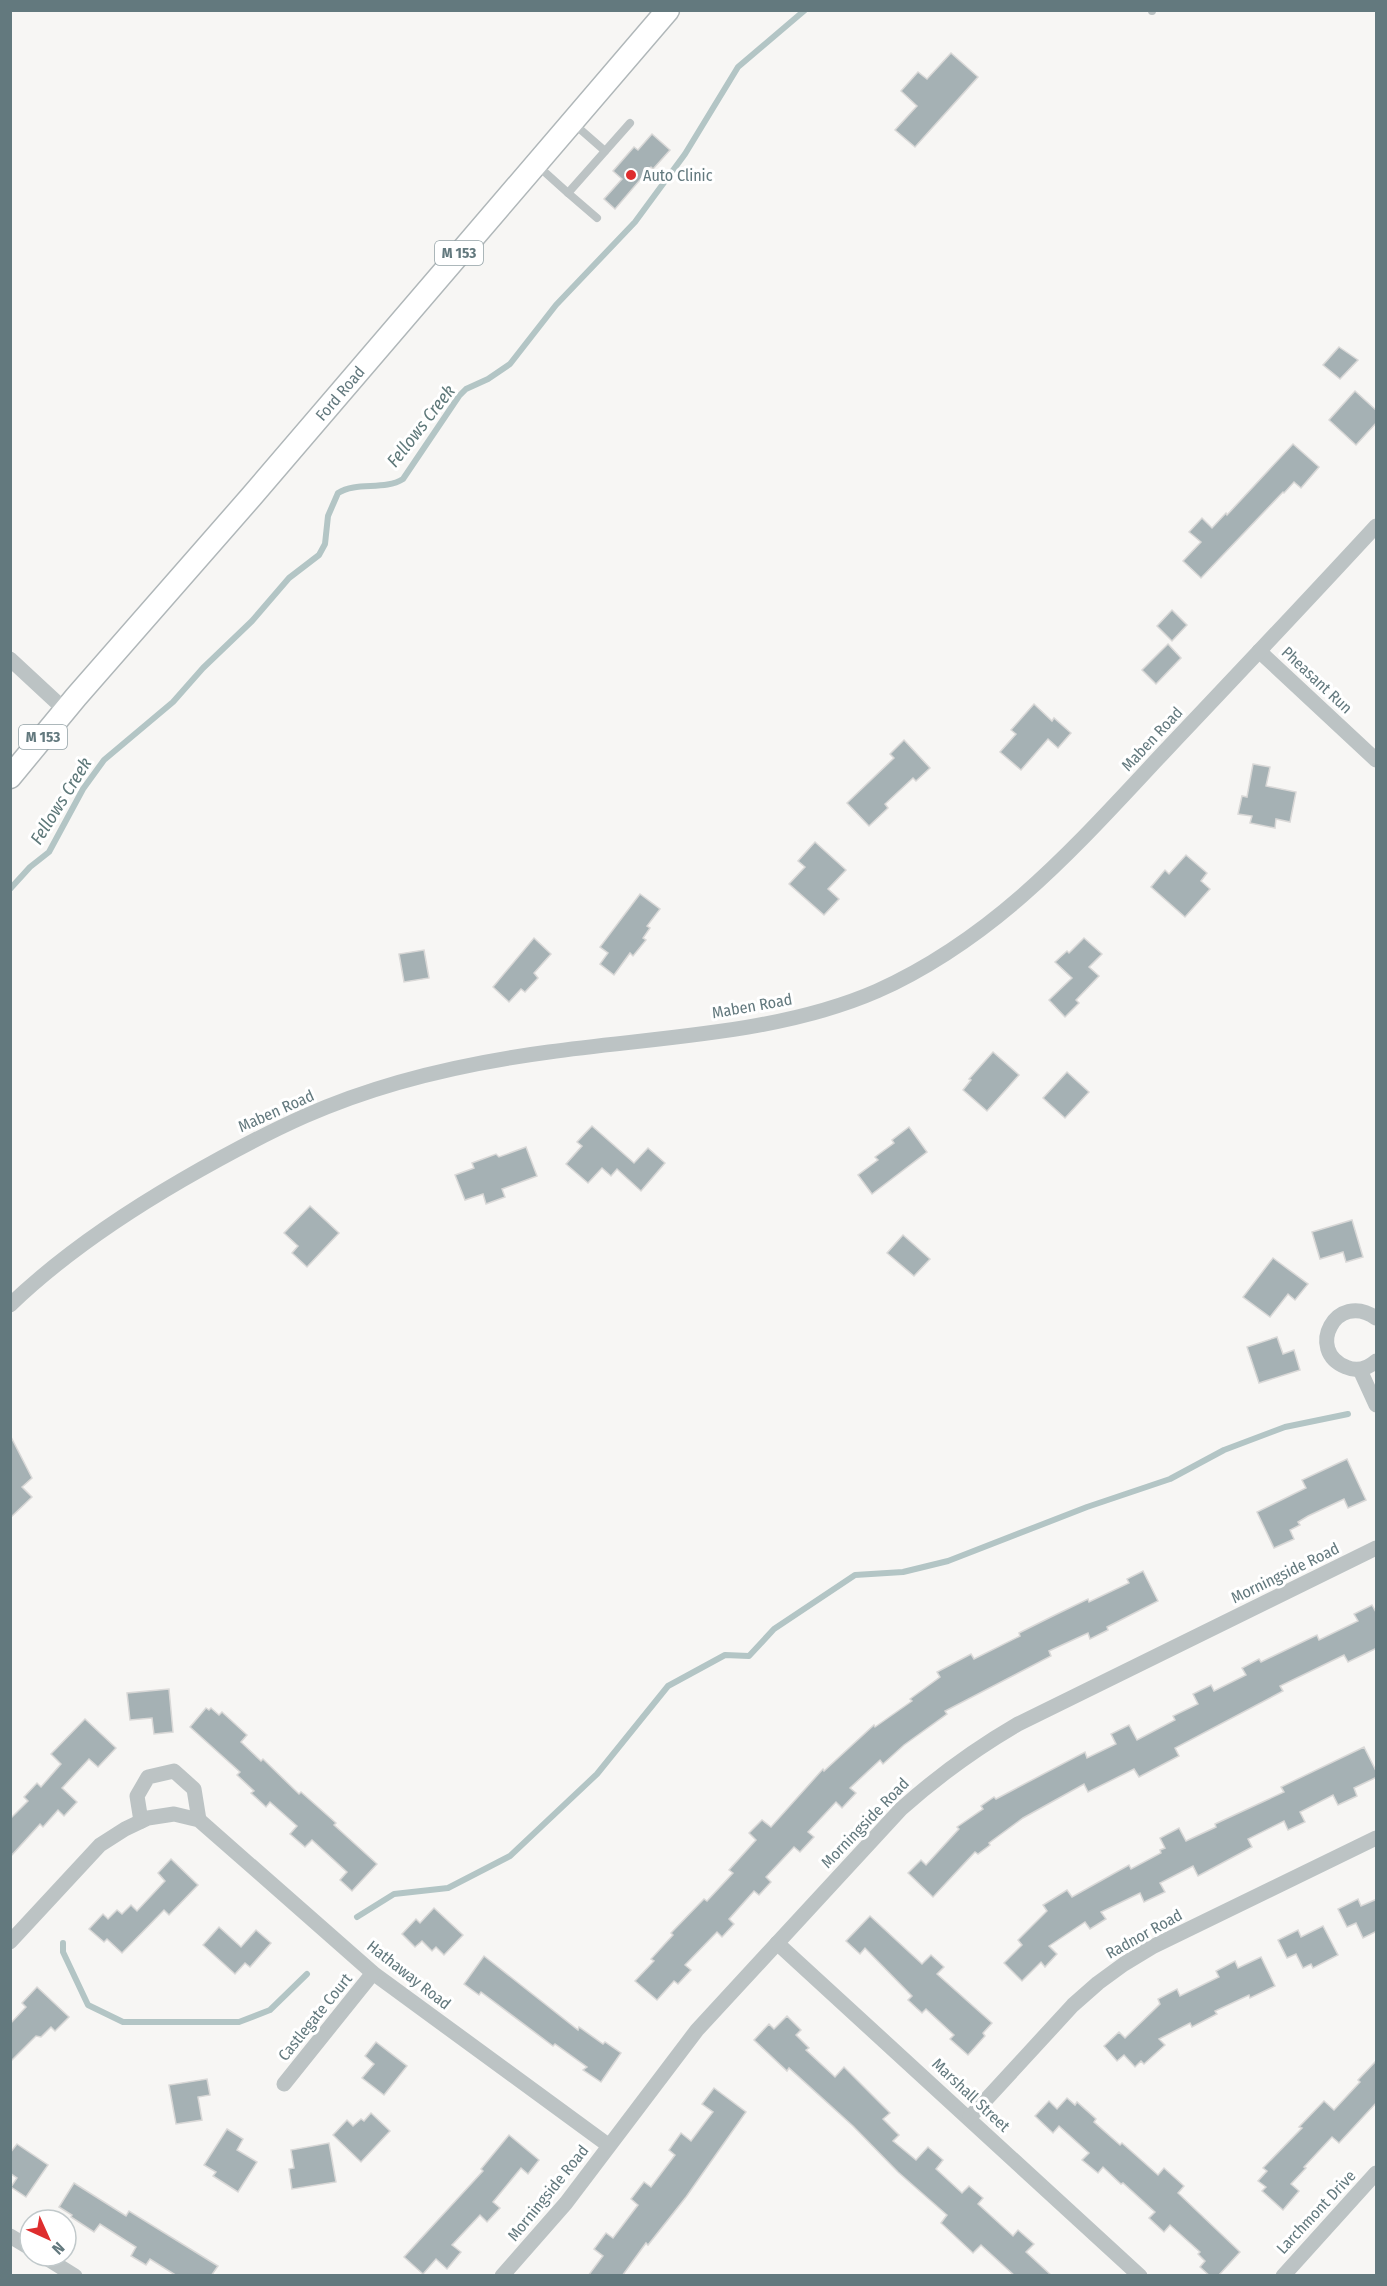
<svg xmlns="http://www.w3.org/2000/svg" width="1387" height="2286" viewBox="0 0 1387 2286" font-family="'Fira Sans Condensed',sans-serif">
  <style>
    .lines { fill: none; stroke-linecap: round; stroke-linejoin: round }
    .stream { stroke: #b3c5c5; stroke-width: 6 }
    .building { fill: #a5b1b4; stroke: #d9d8d7; stroke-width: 1.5 }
    .primary-casing { stroke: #b0b7b9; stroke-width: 25 }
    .lane { stroke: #bcc3c4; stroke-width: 8 }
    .street { stroke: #bcc3c4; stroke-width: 15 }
    .primary { stroke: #fff; stroke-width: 22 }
    .poi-dot { fill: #de2d2e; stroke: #fff; stroke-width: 2 }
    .labels { text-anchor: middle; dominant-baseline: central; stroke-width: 6; stroke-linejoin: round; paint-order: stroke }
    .shield { fill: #fff; stroke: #92a1a5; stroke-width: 1.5 }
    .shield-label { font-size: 15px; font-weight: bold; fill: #63797e }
    .poi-label { font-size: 16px; fill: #63797e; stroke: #fff; text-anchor: start }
    .street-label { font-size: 16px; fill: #63797e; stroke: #fff }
    .water-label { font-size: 18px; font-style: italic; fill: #5e7879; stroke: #fff }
  </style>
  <rect width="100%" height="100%" fill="#f7f6f4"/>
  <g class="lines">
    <g class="stream">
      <path d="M10 889 30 867 49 852 83 789 104 760 173 702 203 668 252 621 289 578 319 555 325 544 328 516 338 493C357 481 384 491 403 479L459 396 466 389 488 379 510 364 556 305 635 222 685 154 738 67 805 10"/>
      <path d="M357 1917 394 1894 448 1888 510 1856 597 1774 668 1686 725 1655 749 1656 774 1629 855 1575 903 1572 948 1561 1087 1507 1170 1479 1224 1450 1285 1427 1348 1414"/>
      <path d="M63 1943V1952L88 2005 123 2022H239L270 2010 307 1974"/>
    </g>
  </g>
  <g class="building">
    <path d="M951 53 978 77 915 147 895 130 917 106 901 91 918 72 927 79Z"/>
    <path d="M652 134 670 150 653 169 651 167 615 209 604 199 622 179 613 171 634 147 638 150Z"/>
    <path d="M1339 347 1358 360 1340 379 1323 365Z"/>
    <path d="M1355 391 1377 411V422L1356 445 1329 420Z"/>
    <path d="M1293 444 1319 467 1301 488 1294 482 1284 493 1283 492 1201 578 1183 561 1201 542 1189 532 1202 518 1212 528 1226 513 1227 515Z"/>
    <path d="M1172 610 1187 625 1172 641 1157 626Z"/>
    <path d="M1168 644 1181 658 1156 684 1142 670Z"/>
    <path d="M1034 704 1052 721 1054 718 1071 733 1058 748 1048 739 1021 770 1000 752 1016 734 1011 730Z"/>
    <path d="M904 740 930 768 916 781 913 778 885 804 888 808 869 826 847 803 894 758 890 754Z"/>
    <path d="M1253 764 1270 767 1266 786 1296 792 1290 822 1276 819 1275 828 1250 823 1252 816 1238 814 1242 796 1247 797Z"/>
    <path d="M815 842 846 870 828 889 839 899 824 915 789 884 805 867 798 861Z"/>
    <path d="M1186 855 1207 873 1201 881 1210 889 1185 917 1151 887 1165 870 1169 874Z"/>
    <path d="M640 894 660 909 647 926 650 928 643 938 646 940 633 956 630 953 614 975 600 964 608 953 600 947Z"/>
    <path d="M534 938 551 954 534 973 538 978 525 992 521 989 509 1002 493 987Z"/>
    <path d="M1084 938 1102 954 1089 967 1099 976 1076 1000 1079 1003 1065 1017 1049 1000 1072 978 1055 962 1067 951 1069 953Z"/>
    <path d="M424 950 429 978 404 982 399 954Z"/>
    <path d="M993 1052 1019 1075 987 1111 963 1090 971 1080 969 1079Z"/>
    <path d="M1067 1072 1089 1092 1065 1118 1043 1098Z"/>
    <path d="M592 1126 634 1163 648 1148 665 1163 641 1191 617 1169 611 1176 602 1168 588 1183 566 1164 582 1146 577 1142Z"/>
    <path d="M909 1127 927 1152 872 1194 858 1175 878 1160 875 1157 894 1143 892 1140Z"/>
    <path d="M526 1147 537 1176 502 1189 505 1197 486 1204 483 1194 465 1200 455 1175 474 1168 472 1163 496 1154 499 1157Z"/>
    <path d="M310 1206 339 1233 307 1267 292 1253 298 1246 284 1233Z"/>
    <path d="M1352 1220 1363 1257 1346 1262 1343 1252 1320 1259 1312 1232Z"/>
    <path d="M903 1235 930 1259 914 1276 887 1253Z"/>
    <path d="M1273 1258 1308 1284 1295 1300 1288 1294 1270 1317 1243 1297Z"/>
    <path d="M1277 1337 1283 1354 1294 1350 1300 1370 1259 1383 1247 1347Z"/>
    <path d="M10 1435 32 1478 22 1487 32 1497 10 1518Z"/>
    <path d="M1347 1459 1366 1500 1348 1508 1344 1499 1308 1516 1298 1522 1300 1525 1290 1530 1294 1539 1274 1548 1257 1512 1306 1488 1302 1480Z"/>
    <path d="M1143 1571 1158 1601 1107 1627 1108 1630 1090 1639 1088 1633 1049 1651 1051 1656 945 1711 947 1714 904 1745 883 1764 880 1760 850 1788 856 1793 842 1808 836 1802 808 1832 814 1837 800 1852 794 1847 766 1877 771 1882 759 1895 754 1891 729 1919 734 1924 722 1937 717 1932 685 1965 691 1970 678 1984 674 1981 657 2000 635 1981 654 1961 651 1959 673 1935 671 1933 704 1899 707 1901 733 1873 729 1870 756 1840 749 1833 762 1820 771 1827 823 1769 824 1771 874 1725 875 1727 912 1701 910 1699 940 1677 937 1672 971 1654 974 1659 1020 1636 1019 1633 1053 1616 1088 1599 1089 1602 1129 1583 1127 1579Z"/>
    <path d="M1372 1605 1377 1614V1648L1348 1662 1344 1655 1280 1686 1283 1691 1175 1748 1179 1756 1139 1777 1134 1769 1088 1792 1084 1784 1023 1818 989 1843 990 1845 978 1854 975 1852 933 1897 908 1873 921 1860 926 1865 959 1829 957 1827 983 1809 981 1806 994 1797 996 1799 1085 1752 1087 1758 1116 1744 1111 1734 1129 1725 1137 1740 1175 1720 1173 1716 1198 1704 1193 1694 1211 1685 1214 1691 1246 1675 1242 1668 1259 1659 1261 1662 1317 1635 1319 1640 1358 1621 1354 1614Z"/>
    <path d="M169 1689 173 1732 154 1734 152 1718 130 1720 127 1693Z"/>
    <path d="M206 1708 209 1710 211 1708 219 1715 222 1712 247 1735 241 1742 261 1761 263 1759 299 1794 301 1792 336 1823 334 1825 377 1864 352 1891 340 1880 347 1872 312 1840 305 1847 290 1834 297 1826 270 1802 266 1807 251 1793 254 1791 237 1775 240 1772 190 1727Z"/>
    <path d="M85 1719 116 1748 98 1767 89 1759 62 1788 77 1802 64 1816 58 1810 43 1827 40 1824 10 1857V1819L28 1801 24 1797 37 1783 41 1787 61 1764 51 1754Z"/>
    <path d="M1364 1747 1377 1773V1777L1354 1788 1357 1796 1338 1805 1333 1795 1300 1812 1305 1822 1288 1830 1284 1821 1248 1839 1252 1847 1198 1876 1193 1866 1160 1883 1165 1892 1144 1902 1140 1893 1101 1912 1106 1919 1090 1929 1085 1922 1049 1946 1057 1954 1045 1967 1041 1962 1022 1981 1004 1963 1022 1945 1018 1940 1047 1911 1043 1905 1067 1890 1072 1897 1129 1865 1131 1869 1161 1853 1160 1850 1165 1848 1160 1838 1179 1828 1186 1841 1216 1827 1215 1824 1284 1792 1281 1787Z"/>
    <path d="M171 1859 198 1885 169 1915 164 1910 122 1953 107 1939 104 1942 89 1929 103 1914 108 1919 117 1910 122 1914 131 1905 137 1911 165 1881 158 1873Z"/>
    <path d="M1358 1899 1361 1906 1377 1899V1931L1363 1938 1356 1923 1347 1927 1338 1909Z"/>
    <path d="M434 1908 463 1935 444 1955 436 1947 432 1951 422 1941 415 1947 402 1934 416 1919 420 1923Z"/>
    <path d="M870 1916 922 1964 931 1955 944 1967 937 1974 992 2023 983 2033 985 2036 968 2055 950 2039 954 2035 926 2009 922 2013 908 2000 912 1996 865 1948 860 1954 846 1941Z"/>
    <path d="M1323 1926 1338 1955 1313 1968 1311 1964 1303 1968 1296 1954 1287 1958 1278 1940 1298 1930 1301 1937Z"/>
    <path d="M219 1927 241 1947 256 1930 271 1943 250 1967 245 1963 235 1974 203 1945Z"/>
    <path d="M484 1956 578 2030 579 2027 603 2044 605 2042 621 2053 601 2082 583 2070 587 2067 555 2044 553 2046 481 1992 479 1995 464 1984Z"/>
    <path d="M1261 1957 1275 1986 1250 1998 1249 1995 1215 2011 1217 2014 1192 2027 1190 2023 1159 2039 1165 2045 1144 2064 1141 2061 1135 2067 1124 2055 1117 2061 1104 2046 1119 2032 1125 2038 1160 2004 1158 1999 1177 1989 1180 1996 1219 1977 1216 1971 1235 1961 1238 1968Z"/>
    <path d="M37 1987 69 2017 55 2031 51 2027 41 2037 36 2036 10 2062V2024L26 2007 22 2003Z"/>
    <path d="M787 2016 801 2030 796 2035 809 2048 806 2050 835 2077 844 2067 890 2113 883 2119 899 2135 893 2141 916 2160 928 2147 943 2160 936 2169 962 2193 969 2186 983 2198 978 2204 1013 2236 1018 2230 1034 2244 1026 2252 1052 2276H1015L981 2245 973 2253 941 2223 947 2215 898 2172 853 2126 789 2068 787 2071 754 2040 769 2024 774 2029Z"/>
    <path d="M376 2042 407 2066 384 2095 362 2078 374 2064 365 2056Z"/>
    <path d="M1377 2060V2102L1339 2143 1332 2137 1304 2167 1306 2168 1291 2184 1299 2191 1283 2210 1262 2191 1266 2187 1258 2181 1267 2171 1263 2168 1302 2128 1299 2127 1324 2101 1334 2110 1360 2082 1358 2080Z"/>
    <path d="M207 2079 210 2095 198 2097 202 2120 176 2124 169 2085Z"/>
    <path d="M714 2088 746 2112 686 2197 648 2245 646 2243 622 2276H588L603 2256 594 2249 606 2233 613 2238 638 2205 631 2199 644 2182 651 2187 675 2155 669 2150 681 2133 691 2141 713 2112 702 2104Z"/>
    <path d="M1067 2098 1075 2105 1077 2102 1096 2119 1094 2122 1120 2145 1122 2143 1158 2175 1164 2168 1184 2186 1178 2193 1240 2252 1218 2276H1210L1200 2267 1205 2261 1198 2254 1200 2252 1170 2225 1164 2232 1149 2218 1155 2212 1123 2183 1121 2184 1103 2167 1098 2173 1082 2160 1089 2153 1059 2126 1053 2133 1035 2116 1049 2101 1057 2109Z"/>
    <path d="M371 2113 390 2131 361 2162 333 2135 347 2120 353 2126 361 2119 364 2121Z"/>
    <path d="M227 2129 243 2139 237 2150 257 2162 238 2192 213 2176 216 2172 204 2165Z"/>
    <path d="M509 2135 539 2160 528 2174 521 2168 493 2202 500 2208 487 2222 480 2215 452 2245 461 2252 447 2269 436 2259 423 2274 404 2257 483 2171 481 2169Z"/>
    <path d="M329 2143 336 2182 292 2189 289 2169 294 2168 291 2150Z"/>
    <path d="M17 2144 48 2165 26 2197 11 2187 17 2178 10 2173V2153Z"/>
    <path d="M74 2183 126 2216 129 2211 218 2266 211 2276H177L150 2259 146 2265 131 2256 136 2247 100 2224 94 2232 71 2217 72 2215 59 2207Z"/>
  </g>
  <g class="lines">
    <g class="primary-casing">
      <g id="primary">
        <path id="s1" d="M10 777 76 697 251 497 668 10"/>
      </g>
    </g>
    <g class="lane">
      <path d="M1152 10V11"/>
      <path d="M573 123 605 151"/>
      <path d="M538 166 568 193"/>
      <path d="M597 218 568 193 630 123"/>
    </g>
    <g class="street">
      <path d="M1259 651 1376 760"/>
      <path d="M10 659 65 710"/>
      <path d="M10 1305C62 1255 120 1216 182 1180 222 1157 262 1135 305 1116 381 1082 466 1063 549 1052 655 1037 779 1034 877 991 997 937 1076 846 1164 752 1235 677 1306 602 1376 526"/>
      <path d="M1376 1318C1336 1290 1305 1351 1346 1367 1357 1372 1367 1369 1376 1361"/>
      <path d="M1360 1370 1376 1405"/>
      <path d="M141 1821 137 1796 148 1777 174 1771 194 1789 199 1820"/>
      <path d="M10 1942 100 1845 125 1829 148 1818 174 1814 199 1820 373 1973 608 2145"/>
      <path d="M777 1943 1140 2276"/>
      <path d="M284 2084 373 1973"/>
      <path d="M970 2117 1073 2005 1098 1983 1124 1964 1152 1947 1376 1838"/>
      <path d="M10 2236 30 2248"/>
      <path d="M43 2256 75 2276"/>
      <path d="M502 2276 566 2203 697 2030 901 1809C939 1775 975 1749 1018 1724L1376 1548"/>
      <path d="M1283 2276 1376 2173"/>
    </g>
    <use href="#primary" class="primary"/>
  </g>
  <circle class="poi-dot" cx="631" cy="175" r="6"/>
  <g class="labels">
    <g class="shield">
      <rect x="435" y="241" width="48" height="24" rx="4.5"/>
      <rect x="19" y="725" width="48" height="24" rx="4.5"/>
    </g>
    <g class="shield-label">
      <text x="459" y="253">M 153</text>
      <text x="43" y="737">M 153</text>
    </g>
    <g class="poi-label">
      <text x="643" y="175">Auto Clinic</text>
    </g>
    <g class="street-label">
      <text stroke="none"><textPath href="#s1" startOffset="506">Ford Road</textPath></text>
      <text transform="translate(1317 680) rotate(43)">Pheasant Run</text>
      <text transform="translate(1152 739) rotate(-47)">Maben Road</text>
      <text transform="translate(752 1006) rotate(-10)">Maben Road</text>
      <text transform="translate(276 1111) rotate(-24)">Maben Road</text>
      <text transform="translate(1285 1573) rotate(-26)">Morningside Road</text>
      <text transform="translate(865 1823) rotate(-46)">Morningside Road</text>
      <text transform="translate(1144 1934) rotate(-29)">Radnor Road</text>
      <text transform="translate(409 1975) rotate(38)">Hathaway Road</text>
      <text transform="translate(315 2017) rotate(-51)">Castlegate Court</text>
      <text transform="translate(971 2095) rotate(43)">Marshall Street</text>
      <text transform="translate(548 2193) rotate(-51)">Morningside Road</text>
      <text transform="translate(1316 2212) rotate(-47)">Larchmont Drive</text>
    </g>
    <g class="water-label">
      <text transform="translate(421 426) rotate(-52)">Fellows Creek</text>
      <text transform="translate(61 801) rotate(-58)">Fellows Creek</text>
    </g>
  </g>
  <rect width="1387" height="2286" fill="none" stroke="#63797e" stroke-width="24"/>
  <g transform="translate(48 2238) rotate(135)"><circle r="28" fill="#ffffff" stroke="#c1c9cb" stroke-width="1.5"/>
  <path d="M0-4.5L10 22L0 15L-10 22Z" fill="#de2d2e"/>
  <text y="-9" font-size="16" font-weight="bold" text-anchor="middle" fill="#63797e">N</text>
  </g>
</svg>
